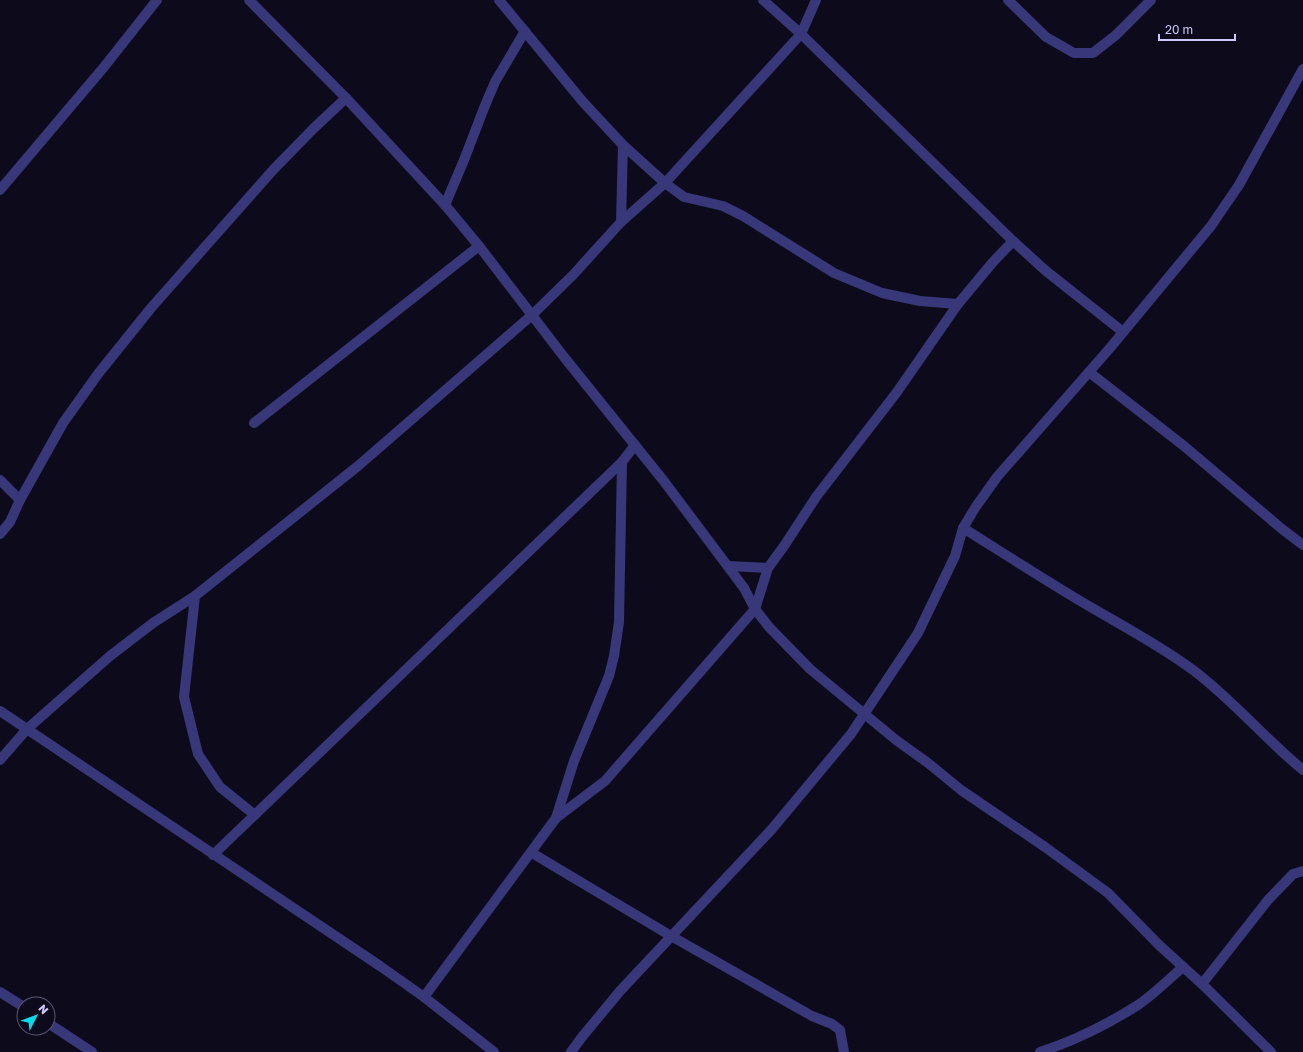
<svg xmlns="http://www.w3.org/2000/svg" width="1303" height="1052" viewBox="0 0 1303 1052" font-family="'Golos Text',sans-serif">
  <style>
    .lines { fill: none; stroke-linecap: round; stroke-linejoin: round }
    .minor { stroke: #383779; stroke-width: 10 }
  </style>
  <rect width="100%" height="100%" fill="#0d0b1b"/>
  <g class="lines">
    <g class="minor">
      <path d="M249 0 346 98 445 205 479 246 564 357 663 480 744 588 755 609 769 627 810 669 896 740 928 763 961 790 1045 847 1108 893 1159 945 1202 984 1271 1052"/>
      <path d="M499 0 583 102 623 145 665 183 684 197 723 206 743 216 834 273 882 293 920 301 958 304"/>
      <path d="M763 0 801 34 1013 241 1046 271 1123 332"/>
      <path d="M1008 0 1046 37 1074 53H1093L1116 35 1151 0"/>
      <path d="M0 190 104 67 157 0"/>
      <path d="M445 205 464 160 484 108 495 82 525 31"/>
      <path d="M621 222 623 145"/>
      <path d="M1089 372 1184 446 1282 529 1303 545"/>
      <path d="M254 423 479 246"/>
      <path d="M0 480 20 500"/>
      <path d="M963 528C1003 553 1042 578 1082 602 1119 624 1158 644 1193 670 1233 700 1264 738 1303 770"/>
      <path d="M0 534 10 522 20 500 63 423 98 374 151 308 273 170 314 128 346 98"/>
      <path d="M728 566 768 568"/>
      <path d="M195 596 184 697 198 754 220 787 255 815"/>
      <path d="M0 711 380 966 424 997 494 1052"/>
      <path d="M0 760 27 729 110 656 153 623 195 596 358 466 532 315 573 275 621 222 665 183 801 34 816 0"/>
      <path d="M556 818 574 761 609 676 614 656 619 622 622 462 635 445"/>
      <path d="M532 853 671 936 812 1016 832 1024 840 1030 844 1052"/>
      <path d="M213 855 622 462"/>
      <path d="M1202 984 1268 900 1293 874 1303 871"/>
      <path d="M0 992 24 1007"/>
      <path d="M424 997 556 818 605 781 755 609 768 568 784 546 816 497 897 392 958 304 993 262 1013 241"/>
      <path d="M48 1023 92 1052"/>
      <path d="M571 1052 582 1037 620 991 772 829 851 734 918 633 955 556 963 528 975 508 997 477 1110 348 1211 226 1239 185 1303 69"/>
      <path d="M1040 1052C1074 1041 1108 1024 1138 1005 1153 995 1169 979 1183 967"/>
    </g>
  </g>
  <g transform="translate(36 1016) rotate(48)"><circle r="19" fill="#0d0b1b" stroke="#595675"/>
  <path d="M0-3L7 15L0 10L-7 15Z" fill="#06daea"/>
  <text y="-6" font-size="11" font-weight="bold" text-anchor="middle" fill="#cbc7fd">N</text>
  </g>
  <path d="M1159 34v6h76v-6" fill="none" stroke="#cbc7fd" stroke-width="2"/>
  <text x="1165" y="34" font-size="12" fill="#cbc7fd" stroke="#0d0b1b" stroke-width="3" paint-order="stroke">20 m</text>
</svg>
